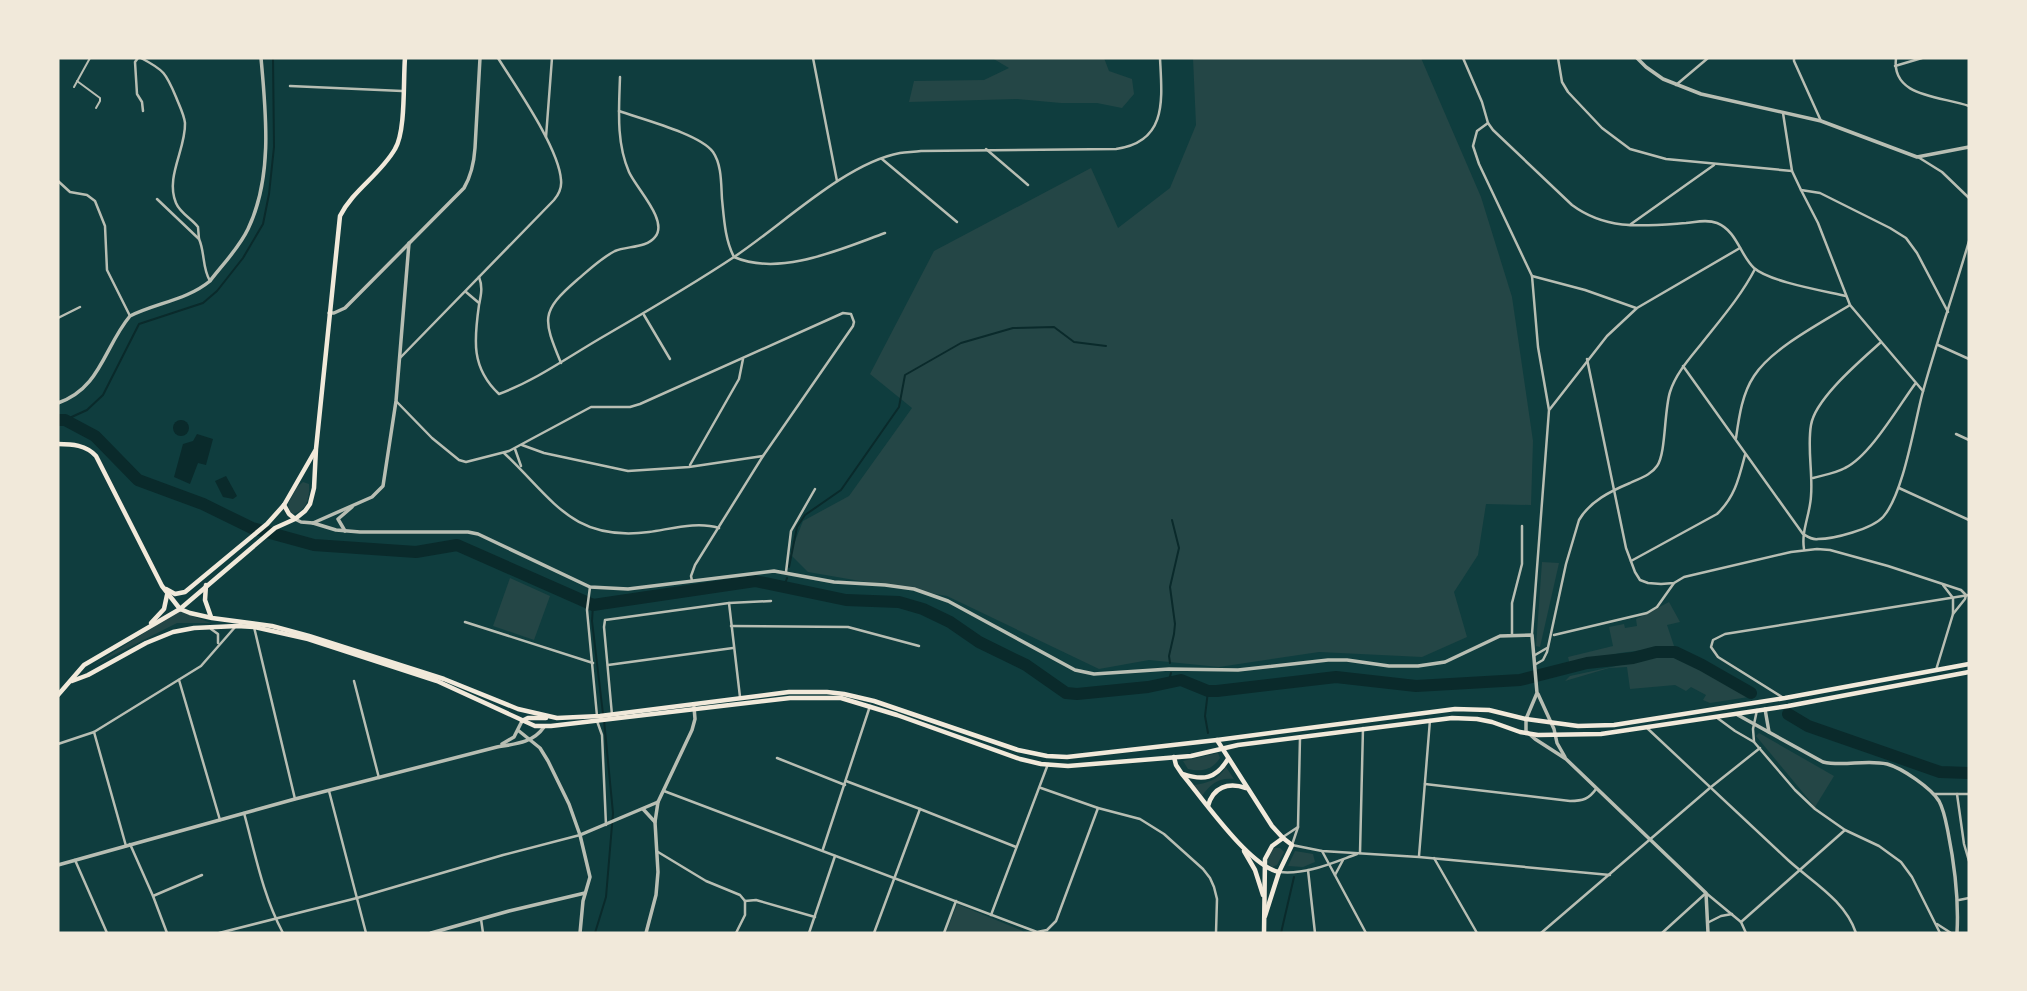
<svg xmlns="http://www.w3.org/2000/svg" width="2027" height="991" viewBox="0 0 2027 991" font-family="Manrope,sans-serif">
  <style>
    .green { fill: #244646 }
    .water { fill: #0a2a2b }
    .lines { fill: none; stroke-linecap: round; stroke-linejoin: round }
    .stream { stroke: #0a2a2b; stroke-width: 2 }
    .river { stroke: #0a2a2b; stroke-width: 12 }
    .service { stroke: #b8beb3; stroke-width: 2 }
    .minor { stroke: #b8beb3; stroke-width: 2.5 }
    .tertiary { stroke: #b8beb3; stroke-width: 3.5 }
    .secondary { stroke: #f1e9da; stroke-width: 4.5 }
    .primary { stroke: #f1e9da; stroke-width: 4.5 }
  </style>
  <rect width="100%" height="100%" fill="#0f3d3e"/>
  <g class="green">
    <path d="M992 58H1104L1109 71 1132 79 1134 94 1122 108 1097 103H1061L1017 99 909 102 914 81 984 80 1009 68Z"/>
    <path d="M1193 58H1421L1481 197 1512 297 1533 441 1531 505 1486 504 1478 555 1454 592 1467 637 1422 657 1319 652 1219 667 1149 660 1099 669 947 596 808 572 790 554 803 521 849 496 912 408 870 374 934 251 1091 168 1118 228 1170 188 1196 125Z"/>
    <path d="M303 482 309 484C310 496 307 511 293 514L290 512 288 504 297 487Z"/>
    <path d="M1542 562 1559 563 1540 647 1536 646Z"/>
    <path d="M510 578 550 596 534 640 493 626Z"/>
    <path d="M1669 602 1680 622 1667 625 1674 646 1620 653 1570 665 1568 657 1613 646 1609 627 1624 624 1625 628 1637 626 1636 619Z"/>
    <path d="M179 611 211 623H177L92 666Z"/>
    <path d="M1667 655C1697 660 1724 679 1749 695V697L1710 703 1703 700 1706 695 1691 687 1686 691 1675 685 1630 689 1627 667 1609 668 1565 681 1570 676Z"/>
    <path d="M1759 733 1834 776 1815 807 1756 736Z"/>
    <path d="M1218 753 1220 758C1212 770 1202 772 1188 769L1183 761Z"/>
    <path d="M1226 767 1234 779C1219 777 1210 784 1202 796L1194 785C1208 783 1218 780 1226 767Z"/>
    <path d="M1273 848H1280L1284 852 1277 865 1272 867 1267 862 1268 854Z"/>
    <path d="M1295 851 1313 854 1315 862 1303 867 1288 866Z"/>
    <path d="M957 904 1023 931 1022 933H946Z"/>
  </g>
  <g class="water">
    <circle cx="181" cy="428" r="8"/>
    <path d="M197 434 213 439 206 465 198 463 190 484 174 477 183 444 193 441Z"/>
    <path d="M226 476 237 496 233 499 223 497 215 481Z"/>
  </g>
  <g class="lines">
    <g class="stream">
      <path d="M65 420 87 410 103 395 139 324 203 303 217 291 243 258 263 224 269 194 274 147 273 58"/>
      <path d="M789 567 797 527 805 515 841 490 899 407 905 375 961 343 1013 328 1054 327 1074 342 1106 346"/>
      <path d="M784 587 787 578"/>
      <path d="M593 605 592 621 603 714"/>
      <path d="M1170 663 1169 656 1174 634 1175 624 1170 587 1179 548 1172 520"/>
      <path d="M1168 683 1171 673"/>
      <path d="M1208 733 1205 716 1208 691"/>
      <path d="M595 933 606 897 613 813 604 720"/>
      <path d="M1281 933 1294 877"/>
    </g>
    <g class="river">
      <path d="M58 420H65L95 436 138 480 203 504 252 528 314 545 416 552 457 545 593 605 755 581 846 600 899 602 923 609 950 622 979 642 1026 665 1066 693 1077 694 1148 687 1181 680 1208 691H1217L1336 677 1416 686 1520 680 1587 663 1633 658 1656 652H1675L1702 665 1751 693"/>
      <path d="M1788 714 1808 726 1940 772 1969 773"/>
    </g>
    <g class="service">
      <path d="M77 81 100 98V101L96 108"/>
      <path d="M74 87 90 58"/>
    </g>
    <g class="minor">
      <path d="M138 58 135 62 137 94 142 102 143 111"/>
      <path d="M141 58C164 70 166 73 176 97 179 105 184 114 185 123 186 149 165 177 176 203 180 213 192 219 198 227L199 239"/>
      <path d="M813 58 837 181"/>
      <path d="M1463 58 1482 102 1488 123 1493 130 1572 205C1607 231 1644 226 1686 223 1696 222 1707 219 1717 223 1737 231 1740 255 1754 268 1770 282 1825 291 1846 296"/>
      <path d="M1558 58 1562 82 1568 92 1602 128 1630 149 1666 159 1792 171 1801 190 1820 193 1890 228 1906 238 1917 253 1948 312"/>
      <path d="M1794 58V61L1821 121"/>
      <path d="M1896 58C1891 98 1942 96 1969 106"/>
      <path d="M1895 66 1922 58"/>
      <path d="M1676 85 1708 58"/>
      <path d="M290 86 402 91"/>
      <path d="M619 111C641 119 700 134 713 152 722 165 721 185 722 199 724 219 725 240 734 257 780 277 841 249 885 233"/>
      <path d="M1783 113 1792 171"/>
      <path d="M1488 123 1477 131 1473 146 1479 164 1532 276 1538 347 1549 410 1532 634"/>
      <path d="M546 137 552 58"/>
      <path d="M986 149 1028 185"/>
      <path d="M1918 157 1942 172 1969 198"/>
      <path d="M882 159 957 222"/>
      <path d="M58 181 70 192 87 195 95 201 105 226 107 270 130 316"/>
      <path d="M1801 190 1818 223 1850 305 1923 391"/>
      <path d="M157 199 199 239C205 252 202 268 210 281"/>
      <path d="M1631 224 1714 165"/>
      <path d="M1532 276 1585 290 1636 308"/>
      <path d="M479 277C483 287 481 295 479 305 474 340 471 368 499 394 537 380 571 355 606 335 649 310 692 285 734 257 780 227 845 163 900 153 907 152 914 152 921 151L1116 149C1168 142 1162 99 1160 58"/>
      <path d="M466 292 479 303"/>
      <path d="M644 315 670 359"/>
      <path d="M58 318 80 307"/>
      <path d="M1938 345 1969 359"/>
      <path d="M400 358 554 200C559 194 562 188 561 180 559 148 516 87 498 58"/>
      <path d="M1587 359 1626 548 1635 572 1640 580 1648 583 1661 584 1674 583 1684 577 1791 552 1817 549 1830 550 1888 566 1961 590 1966 595 1965 599 1953 614"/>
      <path d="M561 363C543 319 540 312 577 280 589 270 601 258 615 251 626 246 647 248 655 237 669 221 636 188 629 172 616 142 619 109 620 77"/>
      <path d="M1683 366 1803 534C1808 537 1812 540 1818 539 1834 539 1872 529 1883 517 1903 495 1914 426 1922 395 1936 343 1954 293 1969 241"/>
      <path d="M396 401 432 438 459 460 466 462 509 451 591 407H630L640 404 843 313 851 314 854 322 853 326 763 456 695 565 691 576 692 581"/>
      <path d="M1550 409 1607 336 1637 308 1740 248"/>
      <path d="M1956 434 1969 440"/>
      <path d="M1736 438C1739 417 1742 394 1754 376 1772 348 1821 323 1850 305"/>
      <path d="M522 445 544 453 628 471 689 467 763 456"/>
      <path d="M515 449 521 466"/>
      <path d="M504 453C553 499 572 542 649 532 671 529 697 521 719 528"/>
      <path d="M690 465 739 379 743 359"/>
      <path d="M1813 478C1824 475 1836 473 1845 468 1870 456 1898 407 1915 384"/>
      <path d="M1899 488 1969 520"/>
      <path d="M1804 549C1801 531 1810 515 1811 496 1813 473 1807 448 1811 425 1815 399 1860 361 1880 343"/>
      <path d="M1631 561 1717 514C1735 497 1739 478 1745 455"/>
      <path d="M786 572 791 531 815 489"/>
      <path d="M590 587 587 610 597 716"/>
      <path d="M729 603 740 697"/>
      <path d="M465 622 593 663"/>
      <path d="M731 626 848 627 919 646"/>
      <path d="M254 627 295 799"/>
      <path d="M211 629 218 634V643"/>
      <path d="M1512 634V603L1522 564V526"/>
      <path d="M1554 635 1647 613 1657 607 1674 583"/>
      <path d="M1535 655 1547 648"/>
      <path d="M1536 664 1543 660 1547 652 1566 564 1579 520C1590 501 1611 491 1630 483 1640 478 1651 475 1657 466 1666 454 1664 411 1670 392 1676 373 1690 358 1702 343 1721 319 1741 296 1755 269"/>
      <path d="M608 665 733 648"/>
      <path d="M1936 670 1953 614V598L1943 585"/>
      <path d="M179 680 220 820"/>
      <path d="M354 681 379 778"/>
      <path d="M1782 697 1718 657 1711 647 1713 640 1725 634 1969 595"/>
      <path d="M612 715 604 627 605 620 729 603 771 601"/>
      <path d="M1716 717 1735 731 1754 742 1795 790 1815 809 1845 830 1879 846 1901 862 1912 877 1940 933"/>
      <path d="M597 721 602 735 606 825"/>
      <path d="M1647 728C1694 772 1741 816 1788 860 1812 882 1845 900 1856 933"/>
      <path d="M94 732 126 846"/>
      <path d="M1300 738 1298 827 1292 845 1322 851 1419 857 1610 875"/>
      <path d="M1754 742 1753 729 1757 710"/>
      <path d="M58 744 94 732 201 666 236 626"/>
      <path d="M777 758 845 785"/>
      <path d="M846 781 920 809 1016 847"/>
      <path d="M1425 784 1570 801C1583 801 1589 799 1596 789"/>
      <path d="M1041 788 1098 808 1140 819 1164 834 1203 869 1210 878 1214 887 1217 899 1216 933"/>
      <path d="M329 791 366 933"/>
      <path d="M664 791 1037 932 1047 930 1056 921 1098 808"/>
      <path d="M1934 794H1969"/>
      <path d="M1957 794 1964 844 1969 861"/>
      <path d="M244 813C255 853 263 896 283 933"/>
      <path d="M1283 837 1298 827"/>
      <path d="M130 844 153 896 167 933"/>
      <path d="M823 849 870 706"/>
      <path d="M1322 851 1366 933"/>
      <path d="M658 852 706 881 740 895 745 901"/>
      <path d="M1360 853 1363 728"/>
      <path d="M1419 856 1430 720"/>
      <path d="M1434 858 1477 933"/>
      <path d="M75 860 107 933"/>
      <path d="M1308 870 1315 933"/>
      <path d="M1279 872C1306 875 1332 863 1357 854"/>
      <path d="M1335 875 1343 860"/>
      <path d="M153 896 202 875"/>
      <path d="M1959 900 1969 898"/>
      <path d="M745 901 756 900 815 917"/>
      <path d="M991 915 1048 764"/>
      <path d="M481 919 483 933"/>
      <path d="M1709 922 1721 916 1732 914"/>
      <path d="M1741 922 1845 830"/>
      <path d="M1937 924 1951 933"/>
      <path d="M219 933 357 898 503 855 580 835"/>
      <path d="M736 933 745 915V901"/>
      <path d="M809 933 835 856"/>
      <path d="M874 933 920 809"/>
      <path d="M944 933 956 901"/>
      <path d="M1541 933 1711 787 1760 748"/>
      <path d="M1662 933 1706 893 1741 922 1746 933"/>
    </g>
    <g class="tertiary">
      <path d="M1637 58 1646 67 1663 79 1701 94 1821 121 1917 157 1969 147"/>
      <path d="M329 313H334L345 308 464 188C471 176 474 163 475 148L480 58"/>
      <path d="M58 403C101 388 104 347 130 316 156 303 187 300 210 281 223 264 239 248 248 229 273 177 266 113 261 58"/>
      <path d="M295 519 301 522 313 523 372 497 383 486 396 401 409 243"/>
      <path d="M313 523 336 530 360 532H468L478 534 590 587 628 589 774 571 834 582 885 585 914 589 948 601 1075 670 1094 674 1169 669 1238 670 1328 660H1347L1389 666H1418L1445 662 1500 636 1532 635 1537 693 1526 719V731L1535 739 1566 759 1706 893 1708 933"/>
      <path d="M345 531 338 519 352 507"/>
      <path d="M1538 694 1554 729 1557 743 1565 757"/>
      <path d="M1765 709 1769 732"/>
      <path d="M1736 714 1823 762C1844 767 1865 759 1887 764 1902 768 1931 788 1939 801 1944 810 1946 822 1948 832 1955 867 1959 898 1957 933"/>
      <path d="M519 731 540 748 548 761 569 804 580 835 590 877 583 901 580 933"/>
      <path d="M502 744 514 737 522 721"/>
      <path d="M643 809 655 822"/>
      <path d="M580 835 658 802"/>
      <path d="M58 865 295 799 497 747C515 744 533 743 544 727"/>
      <path d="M431 933 509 911 585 893"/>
      <path d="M646 933 656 895 658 872 655 822 658 802 692 730 695 719 694 707"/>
    </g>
    <g class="secondary">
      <path d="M284 505 289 514 294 518"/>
      <path d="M166 589 175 594 185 592 267 524 284 505 315 451"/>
      <path d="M180 609 275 528 295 519 305 511 310 504 314 488 316 449 340 216C353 190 380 175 395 149 406 131 403 81 405 58"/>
      <path d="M1217 740 1272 826 1283 838 1292 845 1279 872 1265 916"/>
      <path d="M1174 757 1176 765 1182 774C1203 799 1249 866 1279 872"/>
      <path d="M1183 774C1203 781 1216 779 1228 759"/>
      <path d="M1208 806C1213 787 1228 782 1246 788"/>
      <path d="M1244 851 1255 870 1263 895"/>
      <path d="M1264 933 1265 859 1272 846 1283 838"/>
    </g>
    <g class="primary">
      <path d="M58 444C72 444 86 445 96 456L162 586 180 609 190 613 212 618 272 626 309 636 444 679 518 709 557 718 600 716 789 692H827L844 694 874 701 1018 750 1047 756 1067 757 1217 740 1455 709 1489 710 1526 719 1578 726 1614 725 1785 698 1969 664"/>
      <path d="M206 585 205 600 211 617"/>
      <path d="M151 623 164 609 167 595"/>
      <path d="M72 681 88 675 146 643 173 632 194 628 237 626 254 627 308 639 437 681 535 726H551L790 698H841L897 715 1020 759 1041 764 1068 766 1191 756 1238 745 1452 718 1477 719 1492 722 1520 732 1538 735 1601 734 1788 706 1969 672"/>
      <path d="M58 695 84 665 180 609"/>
      <path d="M522 721 528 718H546"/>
    </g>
  </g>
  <rect width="2027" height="991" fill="none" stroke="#f1e9da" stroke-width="119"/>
</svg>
